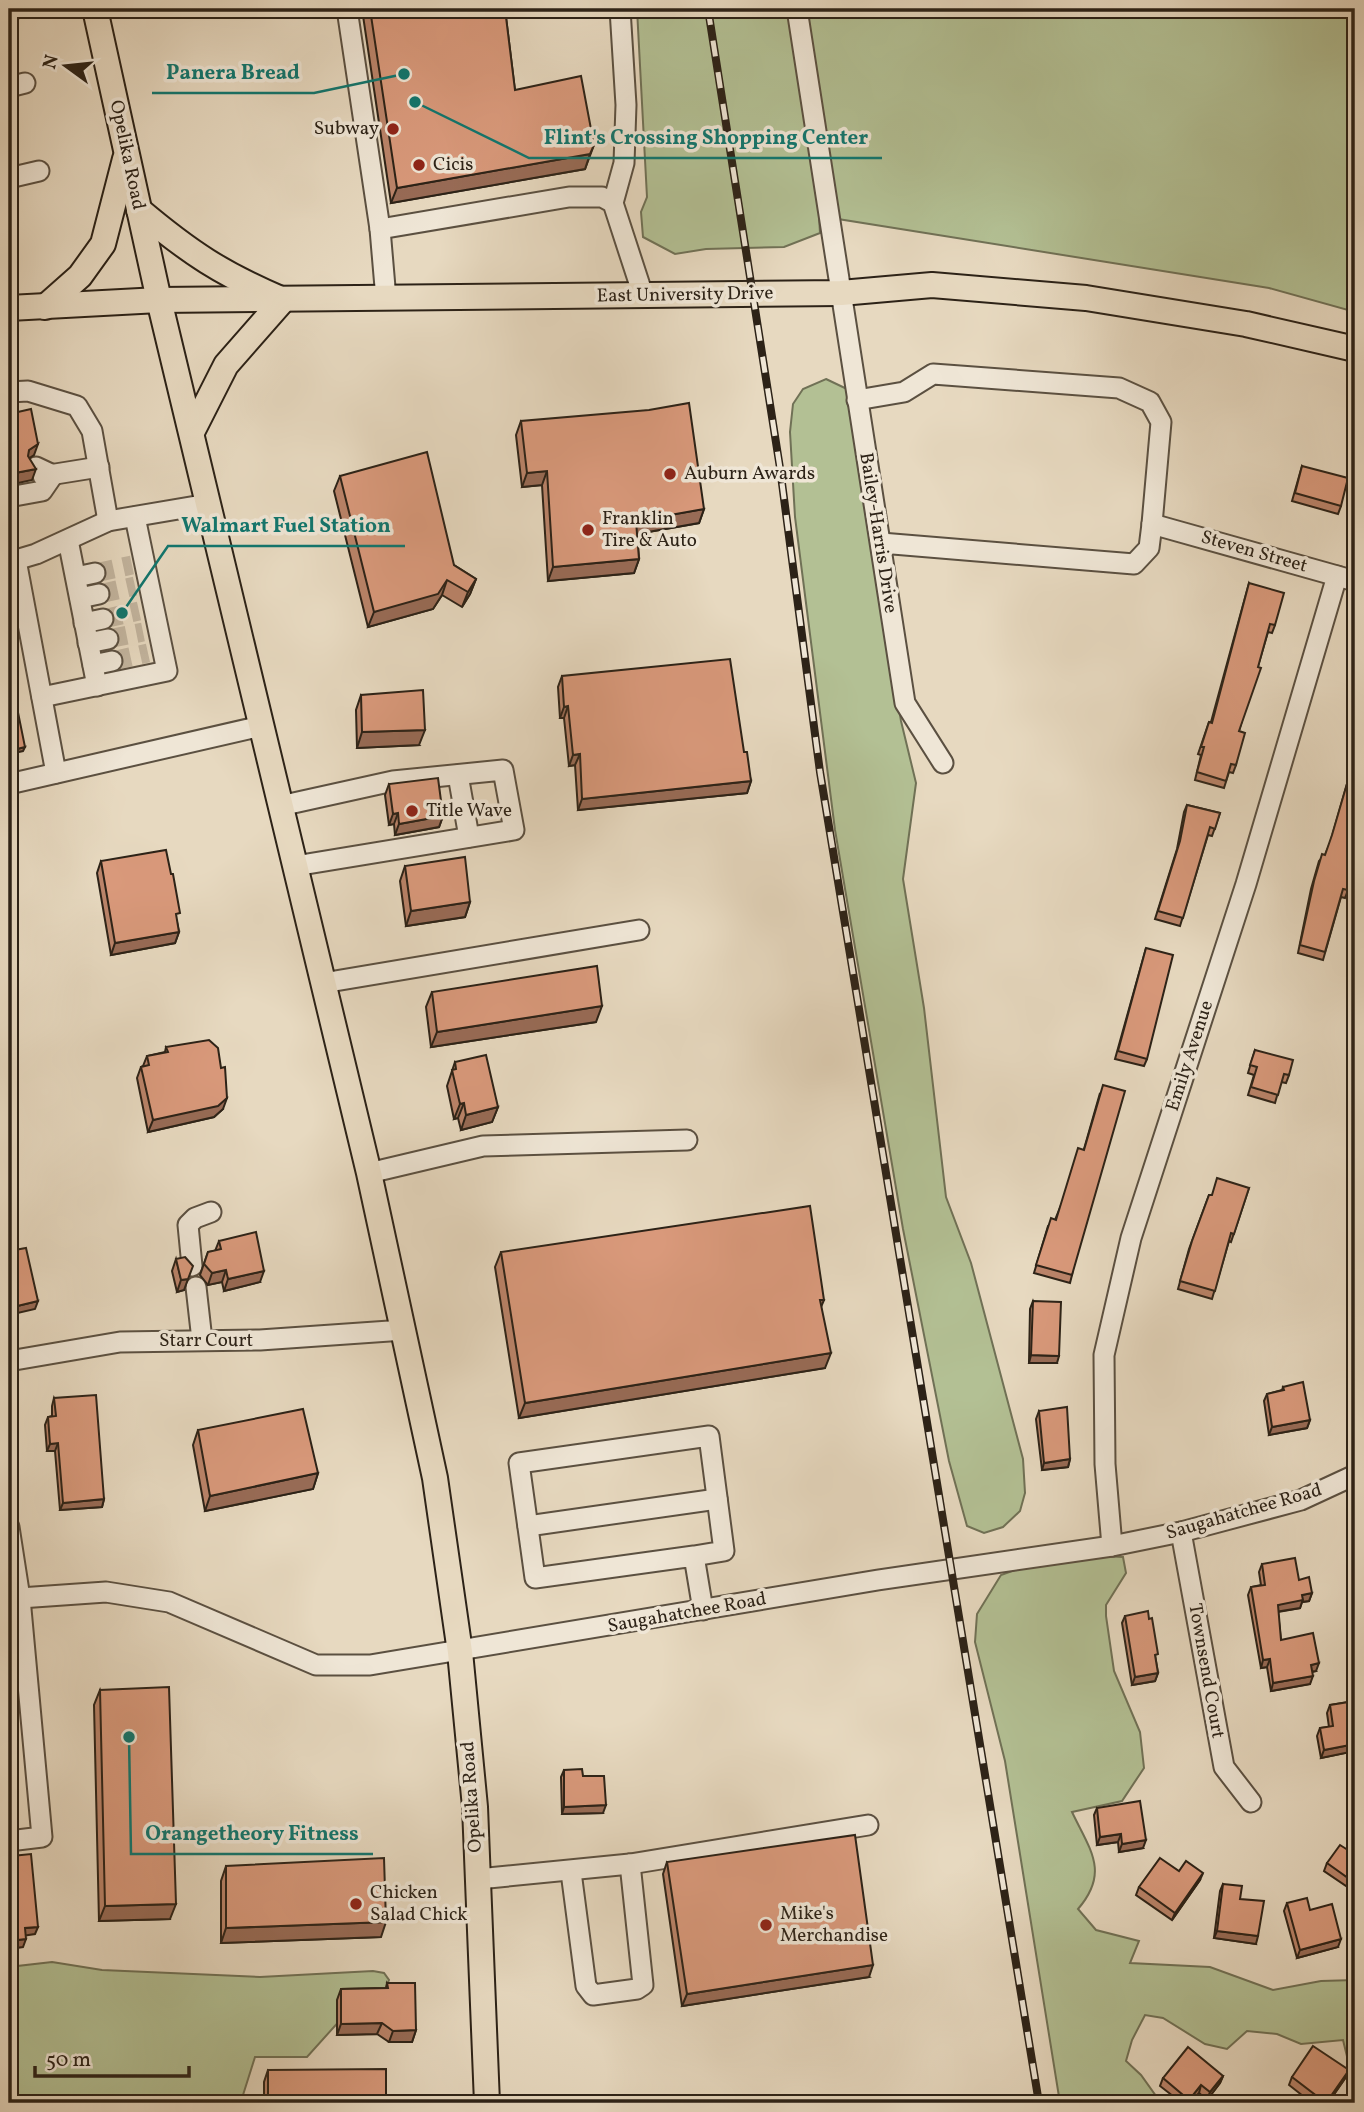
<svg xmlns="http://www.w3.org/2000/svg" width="1364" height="2112" viewBox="0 0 1364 2112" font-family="Vollkorn,serif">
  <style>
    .green { fill: #b3c094; stroke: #707156; stroke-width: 2 }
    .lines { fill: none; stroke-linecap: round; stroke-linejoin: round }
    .minor-tunnel { stroke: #c2b49e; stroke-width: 19; stroke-dasharray: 19 10; stroke-linecap: butt }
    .minor-casing { stroke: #5b5041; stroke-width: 23 }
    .major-casing { stroke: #2c2217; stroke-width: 28 }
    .minor { stroke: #efe6d6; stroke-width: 19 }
    .major { stroke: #e7d9c0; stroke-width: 24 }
    .rail-casing { stroke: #2c2217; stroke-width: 8 }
    .rail { stroke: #efe6d6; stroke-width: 5; stroke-dasharray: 16; stroke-linecap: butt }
    .wall { fill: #bb846a; stroke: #2c2217; stroke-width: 2 }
    .shaded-wall { fill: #986b56; stroke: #2c2217; stroke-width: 2 }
    .building { fill: #d9997b; stroke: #2c2217; stroke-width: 2 }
    .poi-dot { fill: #8f2418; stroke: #efe6d6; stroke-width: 2.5 }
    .labels { text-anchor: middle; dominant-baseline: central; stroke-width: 7; stroke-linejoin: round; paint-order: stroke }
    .poi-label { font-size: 19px; fill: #2c2217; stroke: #efe6d6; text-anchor: start }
    .street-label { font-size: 19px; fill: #2c2217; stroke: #efe6d6 }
    .leader { fill: none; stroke: #0f766e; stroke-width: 2.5 }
    .callout-dot { fill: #0f766e; stroke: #efe6d6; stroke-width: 2.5 }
    .callout-label { font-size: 21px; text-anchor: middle; font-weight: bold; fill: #0f766e; stroke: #efe6d6; stroke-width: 7; stroke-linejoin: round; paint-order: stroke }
  </style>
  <rect width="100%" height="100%" fill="#e7d9c0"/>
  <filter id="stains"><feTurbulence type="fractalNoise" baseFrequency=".00286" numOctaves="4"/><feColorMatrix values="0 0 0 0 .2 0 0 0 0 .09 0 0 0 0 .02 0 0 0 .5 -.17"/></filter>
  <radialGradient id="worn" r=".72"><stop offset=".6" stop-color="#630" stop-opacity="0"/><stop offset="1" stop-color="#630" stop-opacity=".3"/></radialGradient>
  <g class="green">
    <path d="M637 9H1355V312L1269 288 819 216 820 233 784 247 706 249 675 254 643 237 641 212 647 197Z"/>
    <path d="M826 379 847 389 901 721 916 783 903 879 924 1008 946 1197 971 1263 1023 1459 1025 1493 1020 1511 1003 1527 984 1533 967 1526 949 1461 903 1229 835 830 795 517 790 432 793 404 803 389Z"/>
    <path d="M1100 1556 1123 1557 1126 1573 1106 1605V1616L1114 1671 1140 1732 1144 1768 1122 1801 1072 1812C1090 1850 1110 1872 1078 1909L1096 1930 1139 1941 1130 1963 1210 1967 1273 1990 1321 1981 1355 1980V2103H1344L1353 2081 1343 2040 1301 2044 1277 2034 1247 2031 1227 2049 1205 2044 1163 2018 1145 2015 1132 2040 1126 2061 1141 2075 1161 2103H1060L1005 1761 975 1642 977 1614 1001 1575 1023 1567Z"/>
    <path d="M52 1962 102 1970 260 1977 373 1971 384 1973 389 1980 383 1995 342 2018 307 2057H255L243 2095 244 2103H9V1967Z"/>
  </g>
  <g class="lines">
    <g class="minor-tunnel">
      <path d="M95 573 132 565"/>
      <path d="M99 594 135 586"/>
      <path d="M103 619 139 611"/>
      <path d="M108 639 143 632"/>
      <path d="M112 661 148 653"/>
    </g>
    <g class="minor-casing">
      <g id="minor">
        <path d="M347 9 380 229 386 299"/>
        <path d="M797 9 905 703 943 763"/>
        <path d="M9 10 14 9"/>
        <path d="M9 87 25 83"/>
        <path d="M9 178 39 171"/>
        <path d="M613 203 624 163 626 105 620 9"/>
        <path d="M380 229 569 197H602L613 203 643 295"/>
        <path d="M9 392 28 391 77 406 92 431 108 521"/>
        <path d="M857 400 904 392 933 374 1119 388 1150 402 1161 422 1152 524 1149 548 1134 564 881 543"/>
        <path d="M43 476 99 467"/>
        <path d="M9 497 42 491 53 475 36 467"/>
        <path d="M1152 524 1355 581"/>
        <path d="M68 540 97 686"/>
        <path d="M16 560 56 773"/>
        <path d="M9 562 36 554 108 521 208 504"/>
        <path d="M76 577 95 573"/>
        <path d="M80 598 99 594"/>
        <path d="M84 623 103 619"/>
        <path d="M88 643 108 639"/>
        <path d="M93 665 112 661"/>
        <path d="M42 697 167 671 135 517"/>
        <path d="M458 775 469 837"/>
        <path d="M9 784 261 726"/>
        <path d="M280 806 393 781 503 770 514 830 295 866"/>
        <path d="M323 983 639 930"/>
        <path d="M369 1173 483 1146 687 1140"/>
        <path d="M192 1266 188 1225 195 1218 211 1212"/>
        <path d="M196 1287 202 1340"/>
        <path d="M9 1361 120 1342 260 1340 404 1330"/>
        <path d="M528 1526 717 1499"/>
        <path d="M9 1527 20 1598 42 1837 9 1841"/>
        <path d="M1181 1532 1224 1767 1251 1802"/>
        <path d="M1112 1546 1105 1464 1104 1355 1131 1238 1246 884 1337 576"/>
        <path d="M694 1556 724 1551 709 1436 519 1463 535 1578 694 1556 703 1610"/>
        <path d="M20 1598 106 1592 169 1602 316 1665H370L878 1580 1112 1546 1181 1532 1301 1500 1355 1475"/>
        <path d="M571 1872 586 1986 593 1995 637 1989 643 1985 630 1864"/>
        <path d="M478 1879 630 1864 868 1825"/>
      </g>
    </g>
    <g class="major-casing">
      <g id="major">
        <path d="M95 9 159 300 369 1173 435 1478 460 1652 475 1807 487 2103"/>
        <path d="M139 210C190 253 222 274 283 300L226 365 192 432"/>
        <path d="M45 307 80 276 103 244 125 159"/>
        <path d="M9 308 159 300 841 293 932 285 1086 298 1246 324 1355 349"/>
      </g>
    </g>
    <use href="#minor" class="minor"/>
    <use href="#major" class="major"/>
    <g class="rail-casing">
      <path id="rail" d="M708 9 780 468 820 772 1039 2103"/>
    </g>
    <use href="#rail" class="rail"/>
  </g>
  <g class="wall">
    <path d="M362 9H555L506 17 515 90 594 145 585 169 391 203Z"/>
    <path d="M521 421 704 509 699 523 637 534 639 559 634 573 548 581 542 485 522 487 516 435Z"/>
    <path d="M1302 466 1341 506 1338 514 1292 501Z"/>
    <path d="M340 476 454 565 476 579 470 594 462 607 442 595 433 609 368 627 334 491Z"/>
    <path d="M1249 583 1275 625 1272 633 1268 632 1239 731 1236 765 1233 773 1229 772 1224 788 1195 780 1201 755 1198 754 1209 722H1211Z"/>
    <path d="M562 676 744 752 751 781 747 793 578 810 575 765 569 766 564 718H560L558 687Z"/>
    <path d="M361 695 419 745 357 748 356 710Z"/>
    <path d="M1351 770 1348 890 1345 898 1341 897 1323 960 1298 953 1311 889 1319 861 1325 855 1330 843Z"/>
    <path d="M389 784 443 816 439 827 395 835 394 824 389 825 385 795Z"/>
    <path d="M1187 805 1220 813 1212 836 1208 835 1180 926 1155 919 1177 849 1184 812Z"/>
    <path d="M101 861 177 922 179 932 175 943 111 955 97 873Z"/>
    <path d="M405 866 470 902 465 917 406 926 400 881Z"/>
    <path d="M1146 948 1147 1059 1144 1066 1115 1059Z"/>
    <path d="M432 992 596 1022 431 1047 426 1007Z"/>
    <path d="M166 1047 223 1109 214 1117 148 1132 137 1078 141 1067 143 1066 147 1056 165 1052Z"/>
    <path d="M1255 1050 1289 1075 1286 1083 1281 1082 1275 1103 1248 1095 1254 1075 1248 1073Z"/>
    <path d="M455 1062 498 1107 492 1122 461 1130 458 1118 454 1119 447 1086Z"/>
    <path d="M1100 1093 1072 1275 1070 1283 1034 1273 1048 1226 1055 1220 1084 1149Z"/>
    <path d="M1249 1188 1231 1242 1229 1241 1212 1299 1178 1289 1189 1249 1209 1195H1211Z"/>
    <path d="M219 1241 260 1282 224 1291 222 1282 208 1285 200 1275 208 1252 215 1251Z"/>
    <path d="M501 1252 824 1300 821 1307 825 1368 519 1418 495 1267Z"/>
    <path d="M176 1259 184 1290 177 1292 172 1271Z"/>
    <path d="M1033 1301 1057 1363H1029L1030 1309Z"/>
    <path d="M1283 1387 1310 1420 1307 1428 1269 1435 1264 1401 1267 1394 1282 1390Z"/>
    <path d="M54 1398 104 1499 102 1507 60 1510 55 1451H47L45 1425 48 1417 52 1416V1406Z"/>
    <path d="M1039 1411 1070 1459 1068 1467 1042 1470 1036 1419Z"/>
    <path d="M198 1430 318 1473 313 1489 205 1511 193 1445Z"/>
    <path d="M1262 1564 1299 1580 1312 1593 1309 1601 1302 1602 1300 1608 1278 1612 1281 1640 1316 1671 1312 1672 1310 1684 1271 1691 1267 1667 1261 1668 1248 1595 1251 1587 1261 1585 1259 1572Z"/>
    <path d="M1125 1616 1149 1619 1158 1673 1155 1681 1132 1685 1122 1623Z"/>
    <path d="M100 1690 170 1919 99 1921 94 1705Z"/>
    <path d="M1355 1701V1751L1321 1758 1317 1736 1320 1728 1329 1727 1327 1713 1330 1705Z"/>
    <path d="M1352 1769H1355V1799H1349V1777Z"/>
    <path d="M564 1770 583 1776 603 1813 562 1814 561 1777Z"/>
    <path d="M1097 1808 1143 1848 1119 1852 1118 1842 1097 1845 1094 1815Z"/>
    <path d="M1355 1846V1892L1324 1871 1327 1863 1351 1852Z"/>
    <path d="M667 1862 869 1977 682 2006 663 1874Z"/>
    <path d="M226 1866 381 1937 221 1943V1881Z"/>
    <path d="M1179 1871 1200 1880 1172 1920 1136 1895 1139 1887Z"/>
    <path d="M1223 1884 1240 1899 1256 1944 1214 1938 1220 1891Z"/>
    <path d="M1287 1903 1310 1910 1338 1947 1297 1958 1284 1911Z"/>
    <path d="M387 1983 416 2030 412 2042H389L377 2034 337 2035V2000L341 1989 386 1988Z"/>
    <path d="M268 2070 386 2103H264V2082Z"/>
    <path d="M1349 2070 1346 2077 1328 2103H1312L1289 2085 1292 2077Z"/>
    <path d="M1223 2076 1220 2083 1207 2100 1199 2093 1190 2103H1182L1160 2086 1163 2078Z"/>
  </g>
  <g class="shaded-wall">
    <path d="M502 9H555L499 18Z"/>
    <path d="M15 149 11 160 9 161V150Z"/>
    <path d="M590 154 585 169 391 203 397 188Z"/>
    <path d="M38 444 34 455 25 461 29 450Z"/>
    <path d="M36 469 32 480 9 485V475L10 474Z"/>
    <path d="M547 471 542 485 522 487 527 473Z"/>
    <path d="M704 509 699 523 631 535 636 521Z"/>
    <path d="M639 559 634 573 548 581 553 567Z"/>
    <path d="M476 579 470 594 462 607 468 592Z"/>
    <path d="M447 580 442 595 433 609 368 627 374 612Z"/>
    <path d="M568 706 564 718H560L564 707Z"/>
    <path d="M425 730 419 745 357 748 362 732Z"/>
    <path d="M25 747 23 751 9 754V751Z"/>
    <path d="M580 754 575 765 569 766 573 755Z"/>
    <path d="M751 781 747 793 578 810 582 799Z"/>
    <path d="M398 813 394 824 389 825 393 814Z"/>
    <path d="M443 816 439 827 395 835 399 824Z"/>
    <path d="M470 902 465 917 406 926 411 911Z"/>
    <path d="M179 932 175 943 111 955 115 943Z"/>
    <path d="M602 1006 596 1022 431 1047 437 1032Z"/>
    <path d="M227 1098 223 1109 214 1117 148 1132 153 1120Z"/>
    <path d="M464 1103 458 1118 454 1119 460 1104Z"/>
    <path d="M498 1107 492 1122 461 1130 466 1115Z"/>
    <path d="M226 1270 222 1282 208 1285 212 1273Z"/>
    <path d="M264 1271 260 1282 224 1291 228 1279Z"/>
    <path d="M188 1279 184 1290 177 1292 181 1280Z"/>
    <path d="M38 1301 35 1309 9 1315V1308Z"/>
    <path d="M831 1353 825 1368 519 1418 525 1403Z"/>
    <path d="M1031 1355 1059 1356 1057 1363H1029Z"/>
    <path d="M1310 1420 1307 1428 1269 1435 1272 1427Z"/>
    <path d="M58 1443 55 1451H47L50 1444Z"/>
    <path d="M1070 1459 1068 1467 1042 1470 1044 1463Z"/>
    <path d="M318 1473 313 1489 205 1511 210 1496Z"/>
    <path d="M104 1499 102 1507 60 1510 63 1503Z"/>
    <path d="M1312 1593 1309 1601 1302 1602 1300 1608 1275 1612 1278 1605 1302 1595Z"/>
    <path d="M1270 1659 1267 1667 1261 1668 1263 1660Z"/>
    <path d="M1319 1663 1316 1671 1308 1672 1311 1665Z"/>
    <path d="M1158 1673 1155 1681 1132 1685 1135 1677Z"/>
    <path d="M1313 1676 1310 1684 1271 1691 1273 1683Z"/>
    <path d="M1355 1744V1751L1321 1758 1324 1750Z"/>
    <path d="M1352 1791H1355V1799H1349Z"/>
    <path d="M606 1805 603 1813 562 1814 564 1807Z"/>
    <path d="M1121 1834 1118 1842 1097 1845 1100 1837Z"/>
    <path d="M1146 1840 1143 1848 1119 1852 1122 1844Z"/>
    <path d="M1203 1873 1200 1880 1172 1920 1175 1913Z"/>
    <path d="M176 1904 170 1919 99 1921 105 1906Z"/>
    <path d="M386 1922 381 1937 221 1943 226 1928Z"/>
    <path d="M38 1927 35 1934 22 1936 25 1928Z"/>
    <path d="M1217 1931 1258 1936 1256 1944 1214 1938Z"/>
    <path d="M26 1939 23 1947 9 1949V1941Z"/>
    <path d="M1341 1939 1338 1947 1297 1958 1300 1950Z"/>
    <path d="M873 1965 869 1977 682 2006 687 1994Z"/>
    <path d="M382 2023 377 2034 337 2035 341 2024Z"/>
    <path d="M416 2030 412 2042H389L393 2031Z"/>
    <path d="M1349 2070 1346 2077 1328 2103H1326Z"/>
    <path d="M1223 2076 1220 2083 1207 2100 1210 2092Z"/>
    <path d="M1201 2085 1199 2093 1190 2103H1188L1189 2100Z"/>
  </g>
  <g class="building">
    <path d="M370 9H505L515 90 581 76 594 145 590 154 397 188Z"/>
    <path d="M9 120 15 149 9 150Z"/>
    <path d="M689 403 704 509 636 521 639 559 553 567 547 471 527 473 521 421 649 410Z"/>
    <path d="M31 409 38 444 29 450 28 456 36 469 10 474 9 475V414Z"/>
    <path d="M427 452 454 565 476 579 468 592 447 580 438 594 374 612 340 476Z"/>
    <path d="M1302 466 1348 478 1341 506 1295 493Z"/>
    <path d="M1249 583 1284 593 1275 625 1270 624 1258 667 1261 668 1239 731 1245 733 1236 765 1231 764 1226 781 1197 772 1204 747H1201L1209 722 1212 723Z"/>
    <path d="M730 659 744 752H747L751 781 582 799 580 754 573 755 568 706 564 707 562 676Z"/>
    <path d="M9 668 25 747 9 751Z"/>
    <path d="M423 690 425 730 362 732 361 695Z"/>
    <path d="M1351 770 1355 771V844L1348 870 1353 871 1348 890 1343 889 1325 952 1300 945 1314 881 1322 854 1325 855 1332 835Z"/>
    <path d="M438 778 443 816 399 824 398 813 393 814 389 784Z"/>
    <path d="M1187 805 1220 813 1215 829 1210 827 1183 918 1158 911 1180 841Z"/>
    <path d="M166 850 171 874H173L180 913 176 914 179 932 115 943 101 861Z"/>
    <path d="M465 857 470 902 411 911 405 866Z"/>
    <path d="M1146 948 1173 955 1147 1059 1118 1051Z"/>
    <path d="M597 966 602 1006 437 1032 432 992Z"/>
    <path d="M209 1040 218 1048 221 1068 225 1067 227 1098 218 1106 153 1120 141 1067 149 1065 147 1056 168 1052 166 1047Z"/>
    <path d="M1255 1050 1293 1060 1289 1075 1284 1074 1278 1095 1251 1087 1257 1067 1250 1065Z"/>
    <path d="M486 1055 498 1107 466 1115 464 1103 460 1104 455 1083 452 1070 456 1069 455 1062Z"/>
    <path d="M1103 1085 1125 1091 1072 1275 1036 1265 1051 1218 1056 1220 1078 1148 1084 1150Z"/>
    <path d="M1217 1178 1249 1188 1234 1234 1231 1233 1215 1291 1180 1281 1192 1241 1209 1195H1212Z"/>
    <path d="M810 1206 824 1300H820L831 1353 525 1403 501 1252Z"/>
    <path d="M256 1232 264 1271 228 1279 226 1270 212 1273 204 1264 208 1252 221 1249 219 1241Z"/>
    <path d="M26 1248 38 1301 9 1308V1251Z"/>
    <path d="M185 1257 193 1266 188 1279 181 1280 176 1259Z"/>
    <path d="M1033 1301 1061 1302 1059 1356 1031 1355Z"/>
    <path d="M1303 1382 1310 1420 1272 1427 1267 1394 1284 1390 1283 1387Z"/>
    <path d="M96 1395 104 1499 63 1503 58 1443 50 1444 48 1417 56 1416 54 1398Z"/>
    <path d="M1067 1407 1070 1459 1044 1463 1039 1411Z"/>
    <path d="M303 1409 318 1473 210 1496 198 1430Z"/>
    <path d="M1295 1558 1299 1580 1309 1577 1312 1593 1302 1595 1303 1600 1278 1605 1281 1640 1313 1633 1319 1663 1311 1665 1313 1676 1273 1683 1270 1659 1263 1660 1251 1587 1265 1585 1262 1564Z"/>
    <path d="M1148 1611 1149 1619 1152 1618 1158 1654 1155 1655 1158 1673 1135 1677 1125 1616Z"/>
    <path d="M169 1687 176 1904 105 1906 100 1690Z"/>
    <path d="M1355 1701V1744L1324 1750 1320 1728 1333 1726 1330 1705Z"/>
    <path d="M582 1769 583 1776H604L606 1805 564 1807V1770Z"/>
    <rect x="1352" y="1769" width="3" height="22"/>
    <path d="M1140 1801 1146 1840 1122 1844 1121 1834 1100 1837 1097 1808Z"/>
    <path d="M855 1835 873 1965 687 1994 667 1862Z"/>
    <path d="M1340 1845 1351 1852 1355 1846V1883L1327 1863Z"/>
    <path d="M31 1854 38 1927 25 1928 26 1939 9 1941V1861H12V1856Z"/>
    <path d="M384 1858 386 1922 226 1928V1866Z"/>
    <path d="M1160 1858 1179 1871 1186 1861 1203 1873 1175 1913 1139 1887Z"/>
    <path d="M1223 1884 1242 1886 1240 1899 1264 1901 1258 1936 1217 1931Z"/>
    <path d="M1307 1898 1310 1910 1332 1904 1341 1939 1300 1950 1287 1903Z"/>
    <path d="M387 1983H415L416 2030 393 2031 382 2023 341 2024V1989L388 1988Z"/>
    <path d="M1313 2046 1349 2070 1326 2103 1292 2077Z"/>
    <path d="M1188 2047 1223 2076 1210 2092 1201 2085 1189 2100 1163 2078Z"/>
    <path d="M386 2069V2103H268V2070Z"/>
  </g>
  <g class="poi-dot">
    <circle cx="393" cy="129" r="7"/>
    <circle cx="419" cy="165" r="7"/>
    <circle cx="670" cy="474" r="7"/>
    <circle cx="588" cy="530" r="7"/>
    <circle cx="412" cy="811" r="7"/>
    <circle cx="356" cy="1904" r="7"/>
    <circle cx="766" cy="1925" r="7"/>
  </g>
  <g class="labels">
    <g class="poi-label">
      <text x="379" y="129" text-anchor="end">Subway</text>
      <text x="433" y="165">Cicis</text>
      <text x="684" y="474">Auburn Awards</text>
      <text x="602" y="519">Franklin<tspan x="602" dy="22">Tire &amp; Auto</tspan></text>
      <text x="426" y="811">Title Wave</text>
      <text x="370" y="1893">Chicken<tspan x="370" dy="22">Salad Chick</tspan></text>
      <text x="780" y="1914">Mike's<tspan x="780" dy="22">Merchandise</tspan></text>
    </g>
    <g class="street-label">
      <text transform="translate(127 155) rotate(78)">Opelika Road</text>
      <text transform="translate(685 295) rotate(-1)">East University Drive</text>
      <text transform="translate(878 533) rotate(81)">Bailey-Harris Drive</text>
      <text transform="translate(1254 552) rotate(16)">Steven Street</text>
      <text transform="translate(1190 1056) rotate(-72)">Emily Avenue</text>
      <text x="206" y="1341">Starr Court</text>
      <text transform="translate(1244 1512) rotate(-16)">Saugahatchee Road</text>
      <text transform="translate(687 1613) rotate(-10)">Saugahatchee Road</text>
      <text transform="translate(1206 1671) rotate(80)">Townsend Court</text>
      <text transform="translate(472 1797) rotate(-94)">Opelika Road</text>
    </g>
  </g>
  <path class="leader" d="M404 74L314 93H152M415 102L529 158H882M122 613L168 546H405M129 1737L131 1854H373"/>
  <g class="callout-dot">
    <circle cx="404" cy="74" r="7"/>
    <circle cx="415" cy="102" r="7"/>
    <circle cx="122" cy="613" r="7"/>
    <circle cx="129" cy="1737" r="7"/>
  </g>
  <g class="callout-label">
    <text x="233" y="79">Panera Bread</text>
    <text x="706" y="144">Flint's Crossing Shopping Center</text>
    <text x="286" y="532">Walmart Fuel Station</text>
    <text x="252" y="1840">Orangetheory Fitness</text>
  </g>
  <rect width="1364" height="2112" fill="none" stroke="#e7d9c0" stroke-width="35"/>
  <rect x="10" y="10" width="1343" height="2091" fill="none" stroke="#2c2217" stroke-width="3.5"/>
  <rect x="18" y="18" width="1329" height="2077" fill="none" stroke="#2c2217" stroke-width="2"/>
  <g transform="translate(66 66) rotate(285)" stroke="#efe6d6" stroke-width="5" paint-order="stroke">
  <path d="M0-5L12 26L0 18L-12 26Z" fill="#2c2217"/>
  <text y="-10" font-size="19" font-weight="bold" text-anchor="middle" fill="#2c2217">N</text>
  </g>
  <path d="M35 2066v10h154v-10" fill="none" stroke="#2c2217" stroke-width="3.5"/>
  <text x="46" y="2066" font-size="21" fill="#2c2217" stroke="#efe6d6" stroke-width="5" paint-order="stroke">50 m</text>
  <rect width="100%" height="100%" filter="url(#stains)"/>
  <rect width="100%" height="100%" fill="url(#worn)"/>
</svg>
